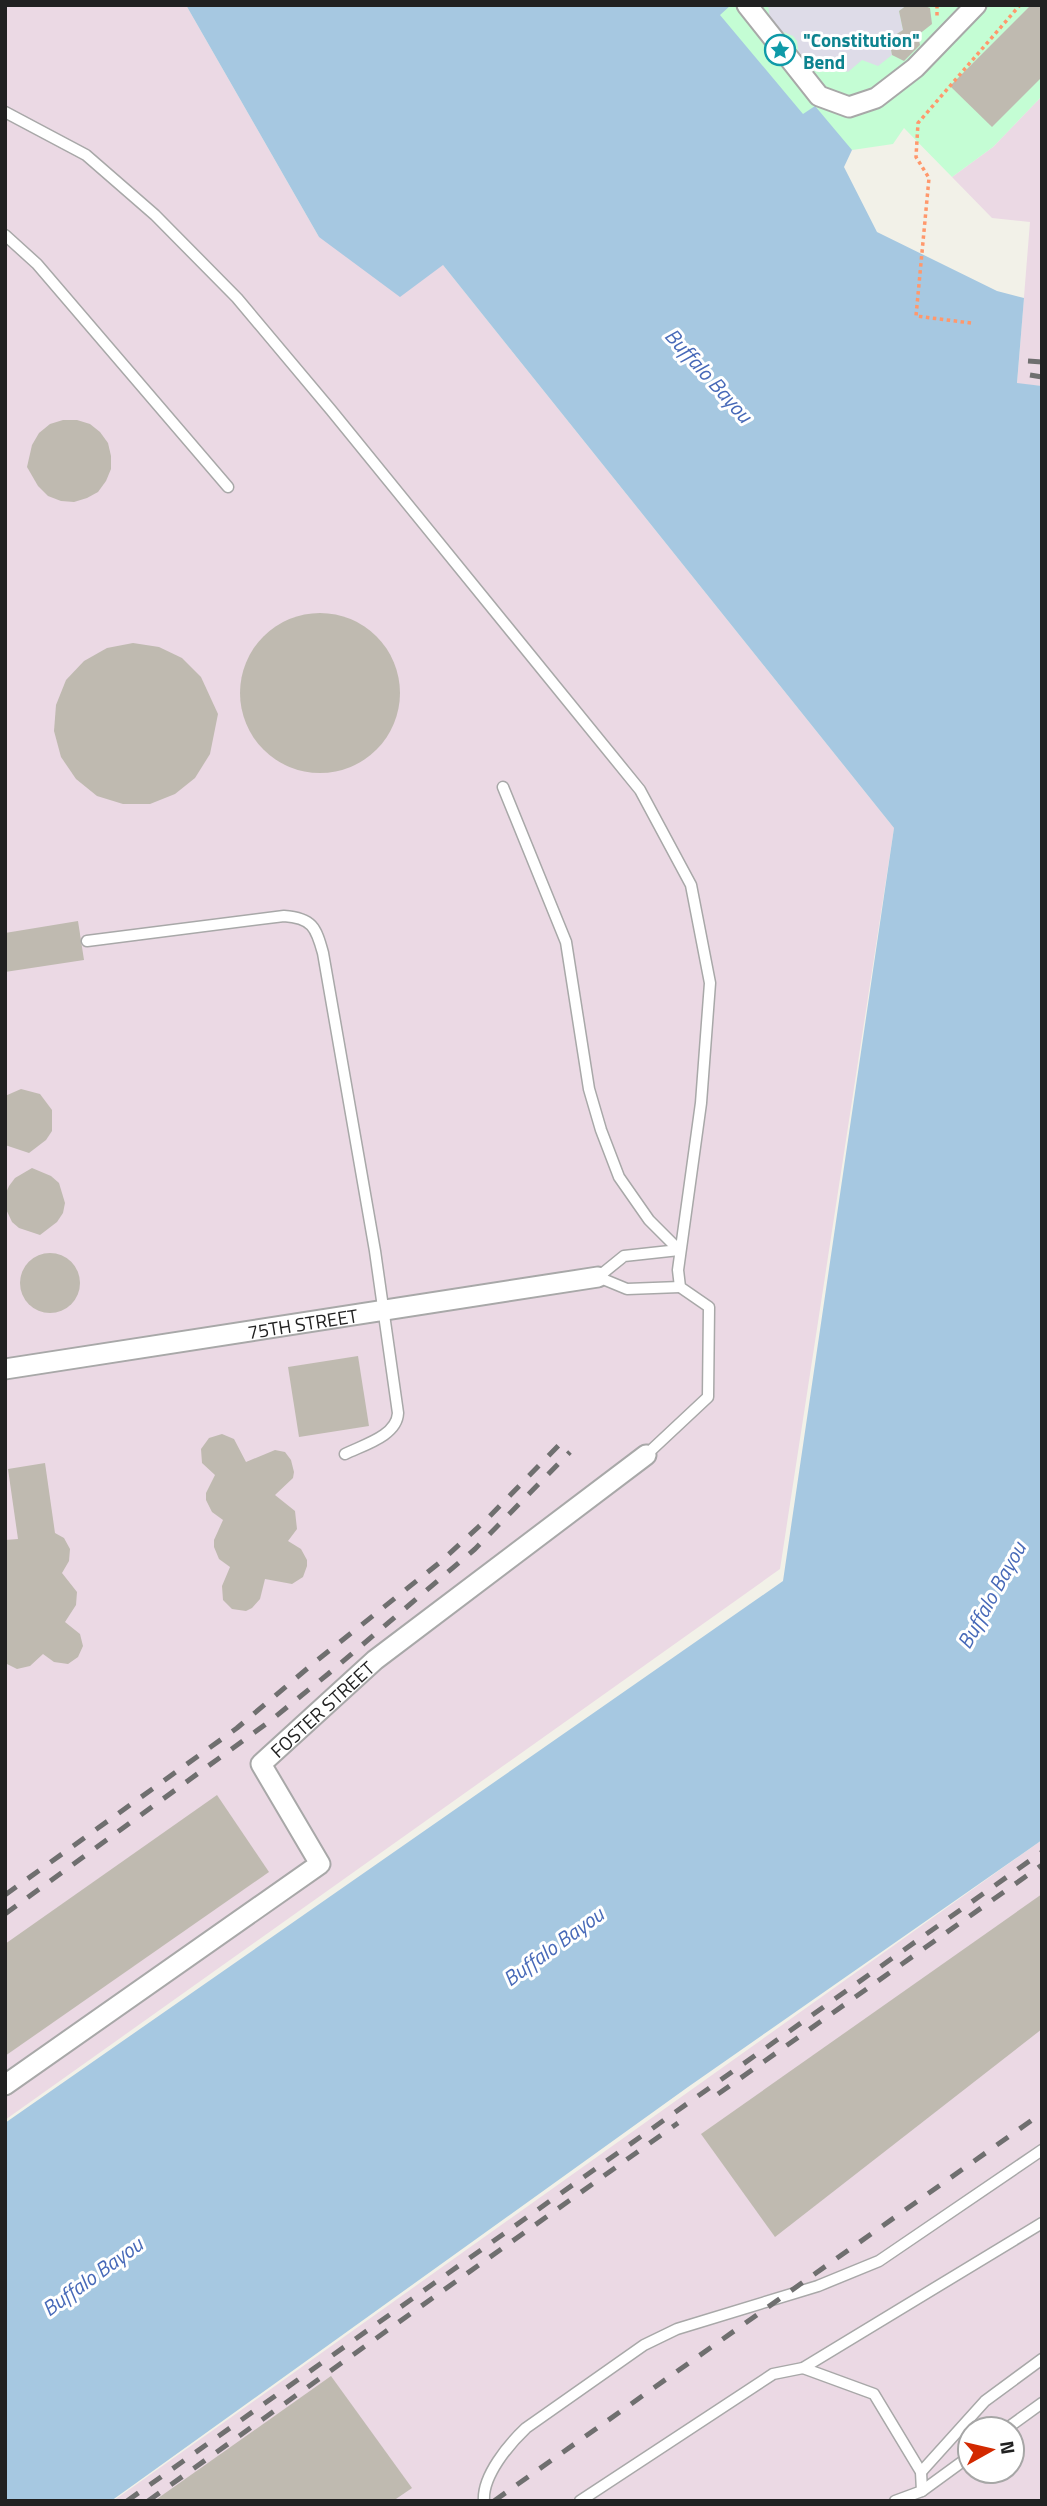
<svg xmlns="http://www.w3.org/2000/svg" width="1047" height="2506" viewBox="0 0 1047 2506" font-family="'Titillium Web',sans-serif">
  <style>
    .industrial { fill: #ebd9e4; fill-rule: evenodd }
    .park { fill: #c4fdd4 }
    .plaza { fill: #dedce8 }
    .water { fill: #a6c8e1 }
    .building { fill: #bfbab0 }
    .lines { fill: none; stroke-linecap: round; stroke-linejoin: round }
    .lane-casing { stroke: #a8a8a8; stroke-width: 13 }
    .street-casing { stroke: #a8a8a8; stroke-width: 23 }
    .path { stroke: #ff986c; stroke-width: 3.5; stroke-dasharray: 3.5 3.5; stroke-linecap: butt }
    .lane { stroke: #fff; stroke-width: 10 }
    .street { stroke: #fff; stroke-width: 19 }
    .rail { stroke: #6f6f6f; stroke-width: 5; stroke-dasharray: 14 14; stroke-linecap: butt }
    .labels { text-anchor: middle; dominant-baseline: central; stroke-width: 6; stroke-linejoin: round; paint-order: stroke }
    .culture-label { font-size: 19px; font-weight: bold; fill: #0d838f; stroke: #fff; text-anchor: start }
    .street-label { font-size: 19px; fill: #212121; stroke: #fff }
    .water-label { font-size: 21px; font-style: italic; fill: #4769b8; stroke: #fff }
  </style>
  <rect width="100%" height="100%" fill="#f2f1e8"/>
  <g class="industrial">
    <path d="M5 5H186L319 237 443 265 894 828 780 1569 5 2120Z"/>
    <path d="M1042 96V386L1017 384 1030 222 992 218 952 177 993 147Z"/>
    <path d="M1042 1840V2501H113L216 2428ZM970 2429H1012V2471H970Z"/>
  </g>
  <path class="park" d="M623 5H1042V96L993 147 952 177 904 128 893 144 764 163Z"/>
  <path class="plaza" d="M768 5H907L899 11 903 30 889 39 892 55 878 66 862 60 848 72 831 64 821 72 800 64 797 41 793 36 771 27Z"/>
  <path class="water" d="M186 5H731L720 15 803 114 815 106 852 150 844 167 877 232 997 291 1024 298 1017 383 1042 386V1840L688 2087 111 2501H5V2123L783 1581 894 828 443 265 400 297 319 237Z"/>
  <g class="building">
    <path d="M907 5H922L930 8 932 24 918 35 920 45 904 61 892 55 889 39 903 30 899 11Z"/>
    <path d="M1031 5H1042V77L992 127 950 86Z"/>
    <path d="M63 420H77L90 424 100 432 108 443 111 456V469L106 481 98 492 87 498 74 502 61 501 48 496 38 486 27 467 32 445 39 433 50 424Z"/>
    <circle cx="320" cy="693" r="80"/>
    <path d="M133 643 159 647 182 658 201 677 218 714 210 754 195 778 175 794 150 804H123L97 796 76 779 61 757 54 731 56 705 66 680 84 661 107 648Z"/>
    <path d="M78 921 84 960 5 972V933Z"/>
    <path d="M21 1089 40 1094 52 1110V1131L46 1140 29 1153 5 1145V1096Z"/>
    <path d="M32 1168 51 1176 59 1183 65 1203 63 1213 57 1222 40 1235 19 1228 12 1222 5 1207V1195L9 1186 15 1178Z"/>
    <circle cx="50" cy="1283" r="30"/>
    <path d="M358 1356 369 1426 299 1437 288 1367Z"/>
    <path d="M222 1434 234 1439 246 1462 275 1450 285 1452 291 1460 294 1472 293 1478 275 1495 295 1511 297 1529 288 1541 301 1549 307 1560V1566L303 1577 292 1584 265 1579 260 1599 252 1608 246 1611 232 1609 223 1600 222 1586 230 1567 219 1559 214 1547V1540L223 1520 212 1512 206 1500V1493L215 1475 202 1463 201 1449 209 1438Z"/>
    <path d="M45 1463 55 1533 64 1538 70 1549 69 1561 62 1573 77 1592 76 1605 65 1622 80 1634 83 1646 78 1657 68 1664 54 1662 43 1654 30 1666 17 1669 5 1663V1540L18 1539 8 1469Z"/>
    <path d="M217 1795 269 1872 5 2056V1944Z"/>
    <path d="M1042 1894V2029L775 2237 701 2134Z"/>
    <path d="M331 2376 412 2488 393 2501H154Z"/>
  </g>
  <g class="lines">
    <g class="lane-casing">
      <g id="lane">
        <path d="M5 112 86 155 155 215 237 298 331 410 640 790 691 885 710 983 701 1103 678 1270 680 1287 709 1307 708 1397 646 1455"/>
        <path d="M5 235 37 264 228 487"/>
        <path d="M503 787 566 942 589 1089 601 1130 619 1177 649 1220 679 1250"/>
        <path d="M87 941 284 916C312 918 316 927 323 953L375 1251 398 1413C397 1436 363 1445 345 1454"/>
        <path d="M679 1250 624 1256 598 1277 627 1289 680 1287"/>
        <path d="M803 2368 874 2394 921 2472 922 2491"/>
        <path d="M1006 2429 1042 2403"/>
        <path d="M921 2472 985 2401 1042 2359"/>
        <path d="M484 2501C482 2476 509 2444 526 2428L644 2345 677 2329 818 2286 879 2261 1042 2150"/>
        <path d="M580 2501 773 2374 803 2368 1042 2223"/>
        <path d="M895 2501 922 2491 970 2456"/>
      </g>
    </g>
    <g class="street-casing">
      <g id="street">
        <path d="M747 5 819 96 849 107 876 98 915 68 976 5"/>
        <path id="s1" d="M5 1369 598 1277"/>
        <path id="s2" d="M5 2085 320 1864 261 1764 375 1660 646 1455"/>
      </g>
    </g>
    <g class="path">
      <path d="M937 5V16"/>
      <path d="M971 323 916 316 929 178 916 157 918 123 1020 5"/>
    </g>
    <use href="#lane" class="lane"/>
    <use href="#street" class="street"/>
    <g class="rail">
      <path d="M1028 361 1042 362"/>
      <path d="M1030 375 1042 377"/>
      <path d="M5 1895 237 1728 315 1662 439 1563 485 1521 560 1444"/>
      <path d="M5 1914 270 1721 328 1674 475 1549 570 1452"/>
      <path d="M718 2094 1042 1865"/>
      <path d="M127 2501 1042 1852"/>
      <path d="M148 2501 678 2123"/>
      <path d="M494 2501 1042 2113"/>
    </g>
  </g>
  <defs>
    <g id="sight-ring" transform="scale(1.575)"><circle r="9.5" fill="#fff" stroke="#0f9aa8" stroke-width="1.5"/><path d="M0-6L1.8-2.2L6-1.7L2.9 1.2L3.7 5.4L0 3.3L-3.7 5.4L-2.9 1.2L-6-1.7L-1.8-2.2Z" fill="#0f9aa8"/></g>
  </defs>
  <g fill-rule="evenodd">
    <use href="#sight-ring" x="780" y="50"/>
  </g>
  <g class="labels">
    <g class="culture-label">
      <text x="803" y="39">"Constitution"<tspan x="803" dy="22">Bend</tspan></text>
    </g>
    <g class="street-label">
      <text stroke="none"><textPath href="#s1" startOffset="301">75TH STREET</textPath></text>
      <text stroke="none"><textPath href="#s2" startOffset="583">FOSTER STREET</textPath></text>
    </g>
    <g class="water-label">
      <text transform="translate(709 375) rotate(48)">Buffalo Bayou</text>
      <text transform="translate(991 1595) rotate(-61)">Buffalo Bayou</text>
      <text transform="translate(553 1946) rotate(-36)">Buffalo Bayou</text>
      <text transform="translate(92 2276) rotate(-36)">Buffalo Bayou</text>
    </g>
  </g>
  <rect width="1047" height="2506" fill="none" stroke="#212121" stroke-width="14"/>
  <g transform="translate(991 2450) rotate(82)"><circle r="33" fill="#ffffff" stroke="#a6a6a6" stroke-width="2"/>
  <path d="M0-5L12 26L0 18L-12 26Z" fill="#d32900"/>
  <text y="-10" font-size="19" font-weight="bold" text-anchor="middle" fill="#212121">N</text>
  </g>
</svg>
